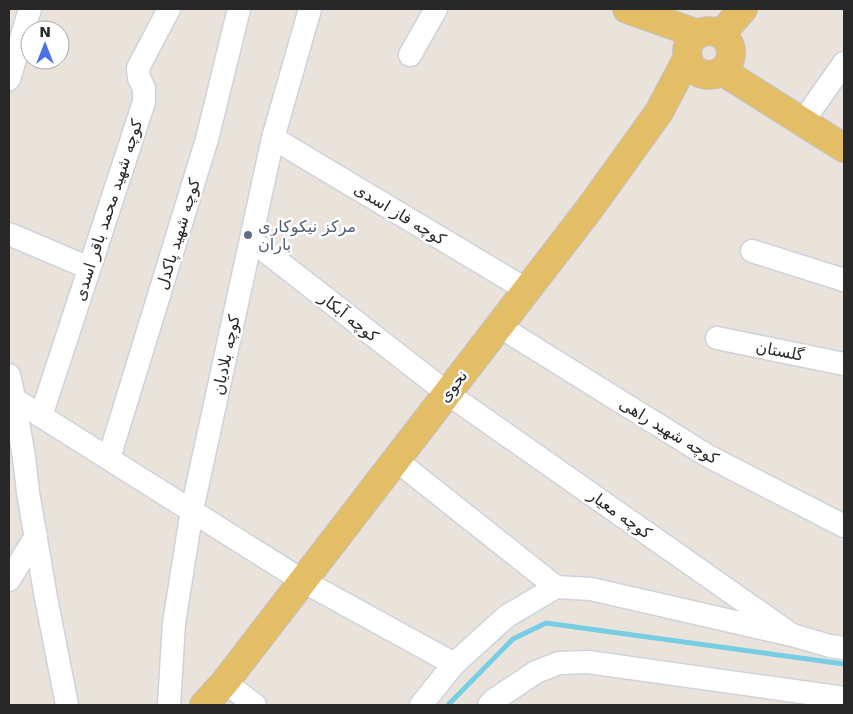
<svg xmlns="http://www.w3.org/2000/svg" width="853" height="714" viewBox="0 0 853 714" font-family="'DejaVu Sans',Cairo,sans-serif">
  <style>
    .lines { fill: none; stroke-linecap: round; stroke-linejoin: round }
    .stream { stroke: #77cde3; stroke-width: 5 }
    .minor-casing { stroke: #ced2dc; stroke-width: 25 }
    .major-casing { stroke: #c3c3c3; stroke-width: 30 }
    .minor { stroke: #fff; stroke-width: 22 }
    .major { stroke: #e3be67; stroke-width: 28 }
    .service-dot { fill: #5c6f8a; stroke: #fff; stroke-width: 2 }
    .labels { text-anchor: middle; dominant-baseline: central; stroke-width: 5; stroke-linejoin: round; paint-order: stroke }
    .street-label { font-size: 16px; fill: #282828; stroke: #fff }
    .service-label { font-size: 16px; fill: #4e5e75; stroke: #fff; text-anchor: start }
  </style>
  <rect width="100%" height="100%" fill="#eae3db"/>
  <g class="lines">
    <path class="stream" d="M448 705 513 639 546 623 844 664"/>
    <g class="minor-casing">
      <g id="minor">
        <path d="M410 55 436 9"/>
        <path d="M9 79 30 9"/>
        <path d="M811 110 844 63"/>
        <path d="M273 138 527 290"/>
        <path d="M9 234 89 268"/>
        <path d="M251 240 447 393 792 635"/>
        <path d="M752 251 844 280"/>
        <path d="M499 326 708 456 844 526"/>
        <path d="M717 338 844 364"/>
        <path d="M9 375 12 388 24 457 28 492 46 598 67 705"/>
        <path d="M14 399 303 581 454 664"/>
        <path d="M41 416 144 102V88L139 78 138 68 169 9"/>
        <path d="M109 458 207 139 239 9"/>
        <path d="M396 460 556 587"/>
        <path d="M9 580 36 536"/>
        <path d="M225 682 255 705"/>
        <path d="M169 705 174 623 192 510 273 138 310 9"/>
        <path d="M421 705 454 664 507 616 556 587 591 589 792 635 830 646 844 648"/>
        <path d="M489 705 494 700 536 672 559 663 588 662 844 698"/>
      </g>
    </g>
    <g class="major-casing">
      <g id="major">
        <path d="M627 9 698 34"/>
        <circle cx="709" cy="53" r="22"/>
        <path d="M721 34 743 9"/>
        <path d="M722 71 844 148"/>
        <path d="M204 705 225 682 590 208 659 112 688 57"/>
      </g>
    </g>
    <use href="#minor" class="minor"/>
    <use href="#major" class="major"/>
  </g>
  <circle class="service-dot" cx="248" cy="235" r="5"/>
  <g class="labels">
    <g class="street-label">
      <text transform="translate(108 210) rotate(-72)">کوچه شهید محمد باقر اسدی</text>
      <text transform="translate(400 214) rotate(31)">کوچه فاز اسدی</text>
      <text transform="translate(178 234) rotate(-73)">کوچه شهید پاکدل</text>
      <text transform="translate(349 317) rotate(38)">کوچه آبکار</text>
      <text transform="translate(780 351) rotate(11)">گلستان</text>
      <text transform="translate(226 355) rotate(-78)">کوچه بلادیان</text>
      <text transform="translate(453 386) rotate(-52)">نحوی</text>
      <text transform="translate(669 431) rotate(31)">کوچه شهید راهی</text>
      <text transform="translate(620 514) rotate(35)">کوچه معیار</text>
    </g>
    <g class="service-label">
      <text x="258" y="226">مرکز نیکوکاری<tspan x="258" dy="18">باران</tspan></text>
    </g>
  </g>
  <rect width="853" height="714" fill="none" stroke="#282828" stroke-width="20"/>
  <g transform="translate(45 45)"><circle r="24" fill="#ffffff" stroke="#a9a9a9"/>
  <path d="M0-4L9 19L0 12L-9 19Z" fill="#4971e8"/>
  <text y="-8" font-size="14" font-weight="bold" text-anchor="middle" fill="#282828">N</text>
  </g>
</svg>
